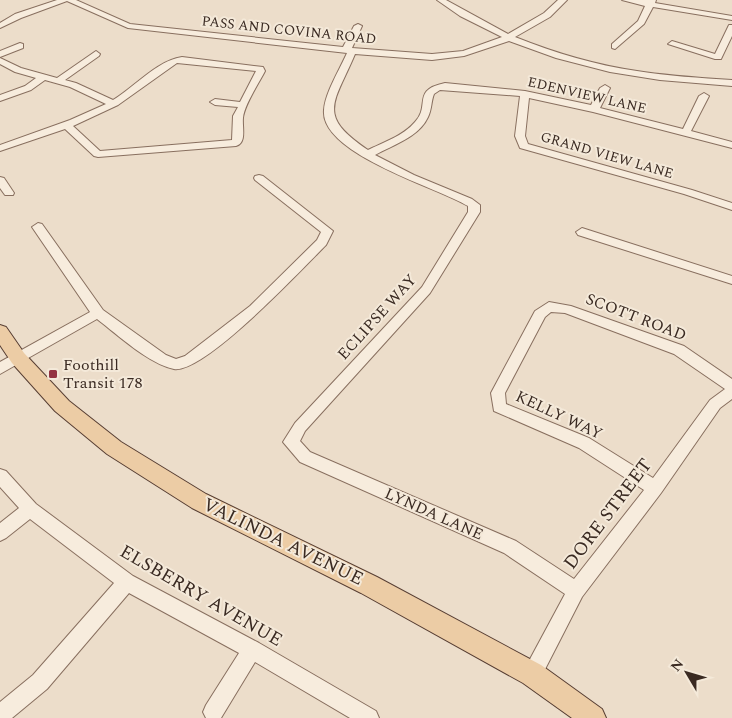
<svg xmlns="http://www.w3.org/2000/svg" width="732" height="718" viewBox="0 0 732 718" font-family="Spectral,serif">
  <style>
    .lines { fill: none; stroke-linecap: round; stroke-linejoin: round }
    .minor-casing { stroke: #886f5f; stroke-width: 2 }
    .major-casing { stroke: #573e33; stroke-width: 2 }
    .minor { fill: #f7ecdd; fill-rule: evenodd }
    .major { fill: #eccca5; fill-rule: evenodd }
    .poi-dot { fill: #943341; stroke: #f4e9d9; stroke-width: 2 }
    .labels { text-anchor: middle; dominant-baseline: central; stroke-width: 4; stroke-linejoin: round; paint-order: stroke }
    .far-street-label { font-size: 14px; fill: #3a2a22; stroke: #f4e9d9 }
    .street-label { font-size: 16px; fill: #3a2a22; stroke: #f4e9d9 }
    .poi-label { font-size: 16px; fill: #3a2a22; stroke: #f4e9d9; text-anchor: start }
    .near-street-label { font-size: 19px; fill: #3a2a22; stroke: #f4e9d9 }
  </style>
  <rect width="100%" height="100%" fill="#ecddca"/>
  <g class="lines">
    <g class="minor-casing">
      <g id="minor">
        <path d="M57 0H76L130 24 343 47 354 26 358 24 362 26 352 48 432 54 463 51 502 37 460 16 437 0H446L508 34 544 13 558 0H567L550 17 515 37C555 53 595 65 637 71 668 76 700 78 732 80V86L660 80 610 72 556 58 509 41 464 56 432 60 355 54C334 104 316 115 368 150 384 142 403 136 415 122 431 105 411 90 445 83L525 91 591 105 600 88 605 85 610 88 600 108 683 129 699 96 704 93 709 96 691 131 732 142V148L593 112 529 98 525 136 528 144 692 190 732 203V210L684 194 520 148 515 136 520 96 440 90 434 94C431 101 432 109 428 117 419 137 393 145 375 155L414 175 472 199 480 205V212L430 293 305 431 300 441 310 452 516 541 574 579 644 490 579 448 494 411 491 393 535 311 549 302 571 306 684 346 732 379V399L720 408 661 493 582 597 539 681 532 684 525 681 522 674 565 594 504 553 300 462 283 442 295 423 422 287 468 212V206C439 188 320 154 324 110 325 93 340 69 347 53L128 28 67 1 21 18 0 28V23L15 14ZM551 312 565 313 674 354 725 389 710 400 653 478 589 438 506 404 505 393 545 317Z"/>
        <path d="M622 0H656L655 3 732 16V20L653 7 644 24 615 49 612 48V44L638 21 645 6Z"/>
        <path d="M729 25H732V36L721 59H715L668 44 672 41 715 54Z"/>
        <path d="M20 43 23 44V48L0 57V51Z"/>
        <path d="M96 51 100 54 99 56 65 80 76 83 113 100C135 87 156 61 182 57L263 67 265 71C259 83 244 105 243 118 242 127 247 143 236 146L98 157 94 156 65 129 0 151V145L70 120 106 104 70 87 45 80 31 90 0 101V95L25 86 36 78 15 72 0 64V58L21 68 57 78ZM177 63 256 71 240 102 215 99 210 102 215 105 238 107 233 116 232 140 100 151 73 126 118 105Z"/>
        <path d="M259 175 263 176 333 231 326 245C303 268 204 374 174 369 149 364 118 335 97 319L0 374V362L90 312 32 227 38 223 42 224 103 310 166 355 176 359 185 356 250 306 317 240 321 232 255 180 254 178 255 176Z"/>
        <path d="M0 177 4 178 14 193 13 195H5L0 188Z"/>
        <path d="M582 228 732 276V284L578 235 576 232Z"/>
        <path d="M0 469 6 471 36 504 133 576 259 643 376 711 379 718H350L255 662 221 718H206L203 712 206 705 239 653 129 593 47 689 12 718H0V702L33 675 114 583 30 519 6 538 0 541V523L19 508 0 487Z"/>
      </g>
    </g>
    <g class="major-casing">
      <path id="major" d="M0 325 6 327 24 353 69 401 121 442 206 494 377 577 541 665 602 709 606 718H572L523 683 361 593 192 508 107 454 55 411 12 363 0 345Z"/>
    </g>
    <use href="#minor" class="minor"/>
    <use href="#major" class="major"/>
  </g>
  <rect class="poi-dot" x="48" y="369" width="10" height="10" rx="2.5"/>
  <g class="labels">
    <g class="far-street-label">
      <text transform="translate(289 30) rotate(6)">PASS AND COVINA ROAD</text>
      <text transform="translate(587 95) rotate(13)">EDENVIEW LANE</text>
      <text transform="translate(607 155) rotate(16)">GRAND VIEW LANE</text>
    </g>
    <g class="street-label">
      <text transform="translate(377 317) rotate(-48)">ECLIPSE WAY</text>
      <text transform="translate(636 317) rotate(21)">SCOTT ROAD</text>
      <text transform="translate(559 415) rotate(25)">KELLY WAY</text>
      <text transform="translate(434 514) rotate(24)">LYNDA LANE</text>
    </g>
    <g class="poi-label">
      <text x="63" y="365">Foothill<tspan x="63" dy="18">Transit 178</tspan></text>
    </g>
    <g class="near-street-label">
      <text transform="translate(608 514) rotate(-53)">DORE STREET</text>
      <text transform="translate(283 542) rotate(26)">VALINDA AVENUE</text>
      <text transform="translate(201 596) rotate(30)">ELSBERRY AVENUE</text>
    </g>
  </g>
  <g transform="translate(687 673) rotate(308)" stroke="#f4e9d9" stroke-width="4" paint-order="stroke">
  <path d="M0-4L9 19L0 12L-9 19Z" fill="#3a2a22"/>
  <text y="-8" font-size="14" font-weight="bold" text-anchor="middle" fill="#3a2a22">N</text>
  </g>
</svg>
